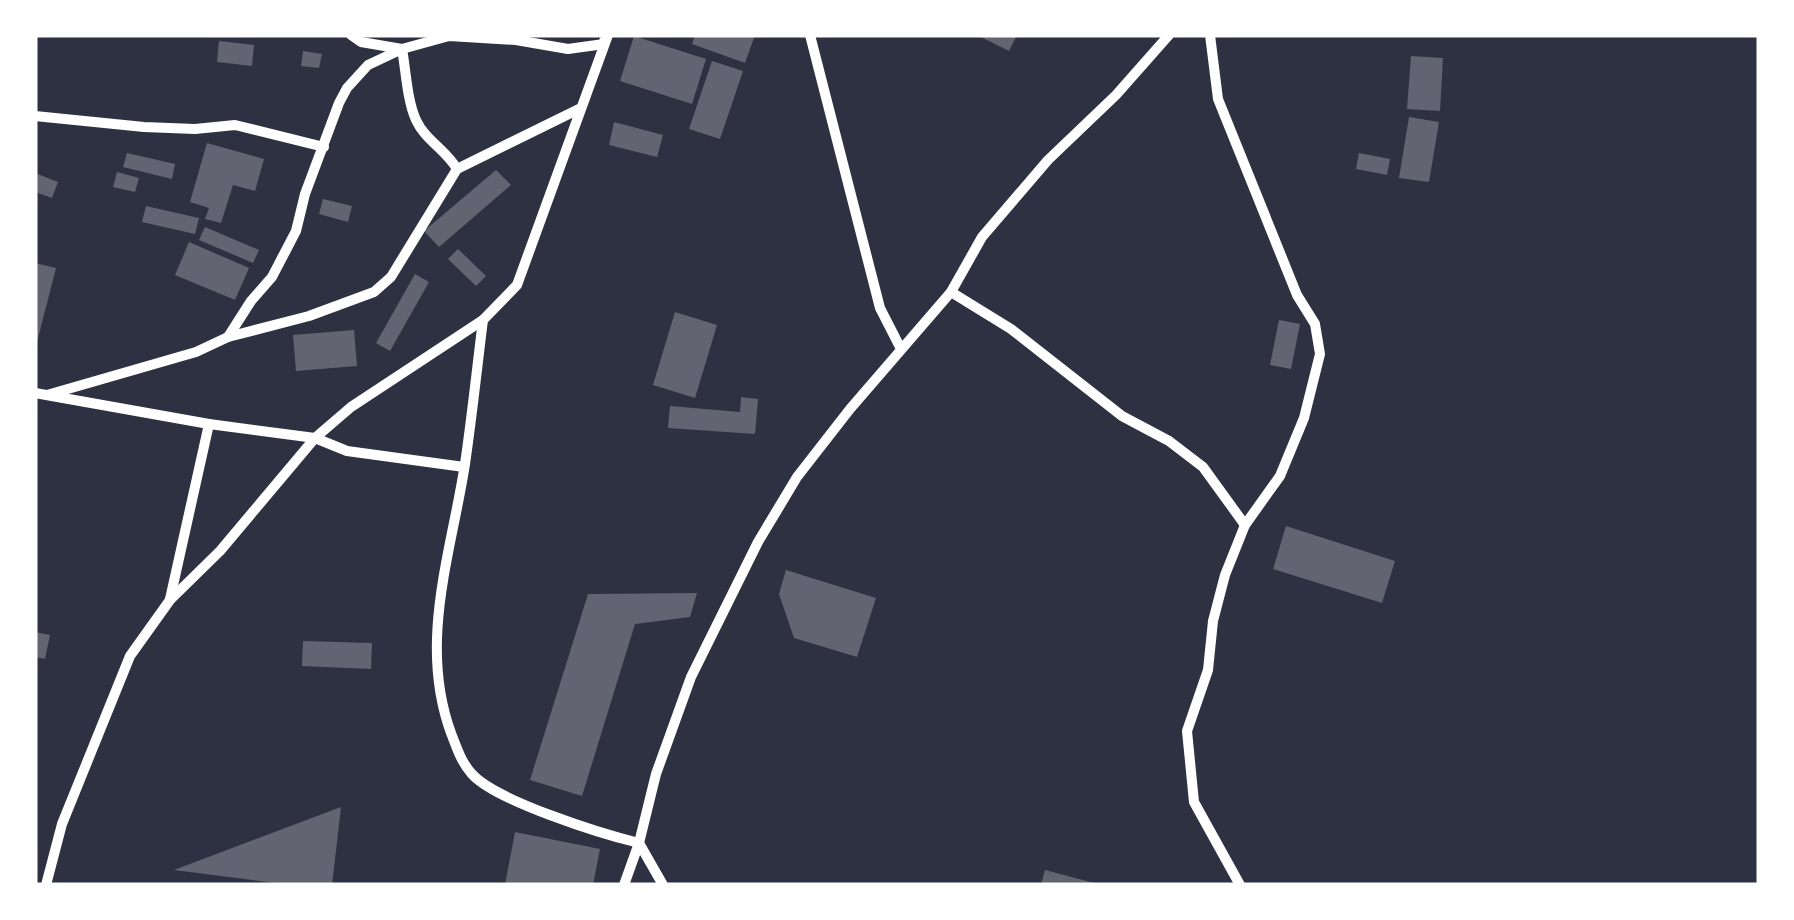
<svg xmlns="http://www.w3.org/2000/svg" width="1794" height="920" viewBox="0 0 1794 920" font-family="'Fira Sans Condensed',sans-serif">
  <style>
    .building { fill: #626471 }
    .lines { fill: none; stroke-linecap: round; stroke-linejoin: round }
    .minor { stroke: #fff; stroke-width: 10 }
  </style>
  <rect width="100%" height="100%" fill="#2d3142"/>
  <g class="building">
    <path d="M695 35H755L745 63 692 44Z"/>
    <path d="M977 35H1017L1009 51Z"/>
    <path d="M634 36 706 59 692 104 620 81Z"/>
    <path d="M219 41 254 45 252 66 217 62Z"/>
    <path d="M303 51 322 54 319 68 301 66Z"/>
    <path d="M1411 56 1443 58 1440 111 1407 109Z"/>
    <path d="M712 61 743 71 720 139 689 129Z"/>
    <path d="M1409 117 1439 122 1429 182 1399 178Z"/>
    <path d="M614 122 663 135 657 157 609 145Z"/>
    <path d="M207 143 264 159 255 191 233 185 221 223 205 219 209 208 190 202Z"/>
    <path d="M127 153 175 164 172 179 123 167Z"/>
    <path d="M1359 153 1390 159 1387 175 1356 169Z"/>
    <path d="M496 170 511 185 439 247 424 231Z"/>
    <path d="M117 172 139 178 135 192 113 187Z"/>
    <path d="M35 173 58 182 52 198 35 192Z"/>
    <path d="M323 199 352 206 348 222 319 214Z"/>
    <path d="M146 206 199 218 195 234 142 222Z"/>
    <path d="M205 227 259 250 253 263 199 240Z"/>
    <path d="M189 242 249 268 235 300 175 275Z"/>
    <path d="M458 249 486 276 476 286 448 259Z"/>
    <path d="M35 263 56 268 36 346H35Z"/>
    <path d="M415 274 429 282 390 351 376 343Z"/>
    <path d="M675 312 717 325 695 398 653 385Z"/>
    <path d="M1279 320 1300 324 1291 369 1270 365Z"/>
    <path d="M354 330 357 366 296 371 293 335Z"/>
    <path d="M741 397 758 399 755 434 668 428 670 406 740 412Z"/>
    <path d="M1286 526 1395 561 1382 603 1273 569Z"/>
    <path d="M786 570 876 598 857 657 794 638 779 594Z"/>
    <path d="M697 593 690 617 635 624 582 796 530 780 588 594Z"/>
    <path d="M35 632 50 635 45 659 35 657Z"/>
    <path d="M303 641 372 643 371 669 302 666Z"/>
    <path d="M341 807 332 885H291L174 870Z"/>
    <path d="M515 832 600 849 593 885H505Z"/>
    <path d="M1045 870 1098 884V885H1041Z"/>
  </g>
  <g class="lines">
    <g class="minor">
      <path d="M351 35 361 42 402 49C406 71 407 100 416 120 425 140 446 150 457 169"/>
      <path d="M810 35 880 308 901 349"/>
      <path d="M1210 35 1218 99 1297 295 1315 324 1320 354 1304 418 1280 476 1245 525 1225 575 1213 621 1208 670 1187 731 1194 802 1240 885"/>
      <path d="M35 116 144 127 195 129 235 125 324 147"/>
      <path d="M951 292 1011 329 1122 416 1169 441 1203 467 1245 525"/>
      <path d="M483 320C477 368 472 416 465 464 451 554 418 643 451 733 457 748 461 762 472 774 496 801 602 834 639 843L663 885"/>
      <path d="M228 337 251 301 272 277 296 231 305 194 339 103 347 88 368 65 402 49 449 36 516 40 568 49 604 44V41"/>
      <path d="M35 393 209 424 315 438 347 451 464 467"/>
      <path d="M47 395 196 352 228 337 309 316 374 292 391 277 457 169 579 109"/>
      <path d="M170 599 209 424"/>
      <path d="M46 885 62 824 130 656 170 600 220 551 315 438 351 407 483 320 517 285 608 35"/>
      <path d="M624 885 639 843 656 774 691 677 758 542 797 477 850 409 951 292 982 237 1048 160 1116 95 1169 35"/>
    </g>
  </g>
  <rect width="1794" height="920" fill="none" stroke="#ffffff" stroke-width="75"/>
</svg>
